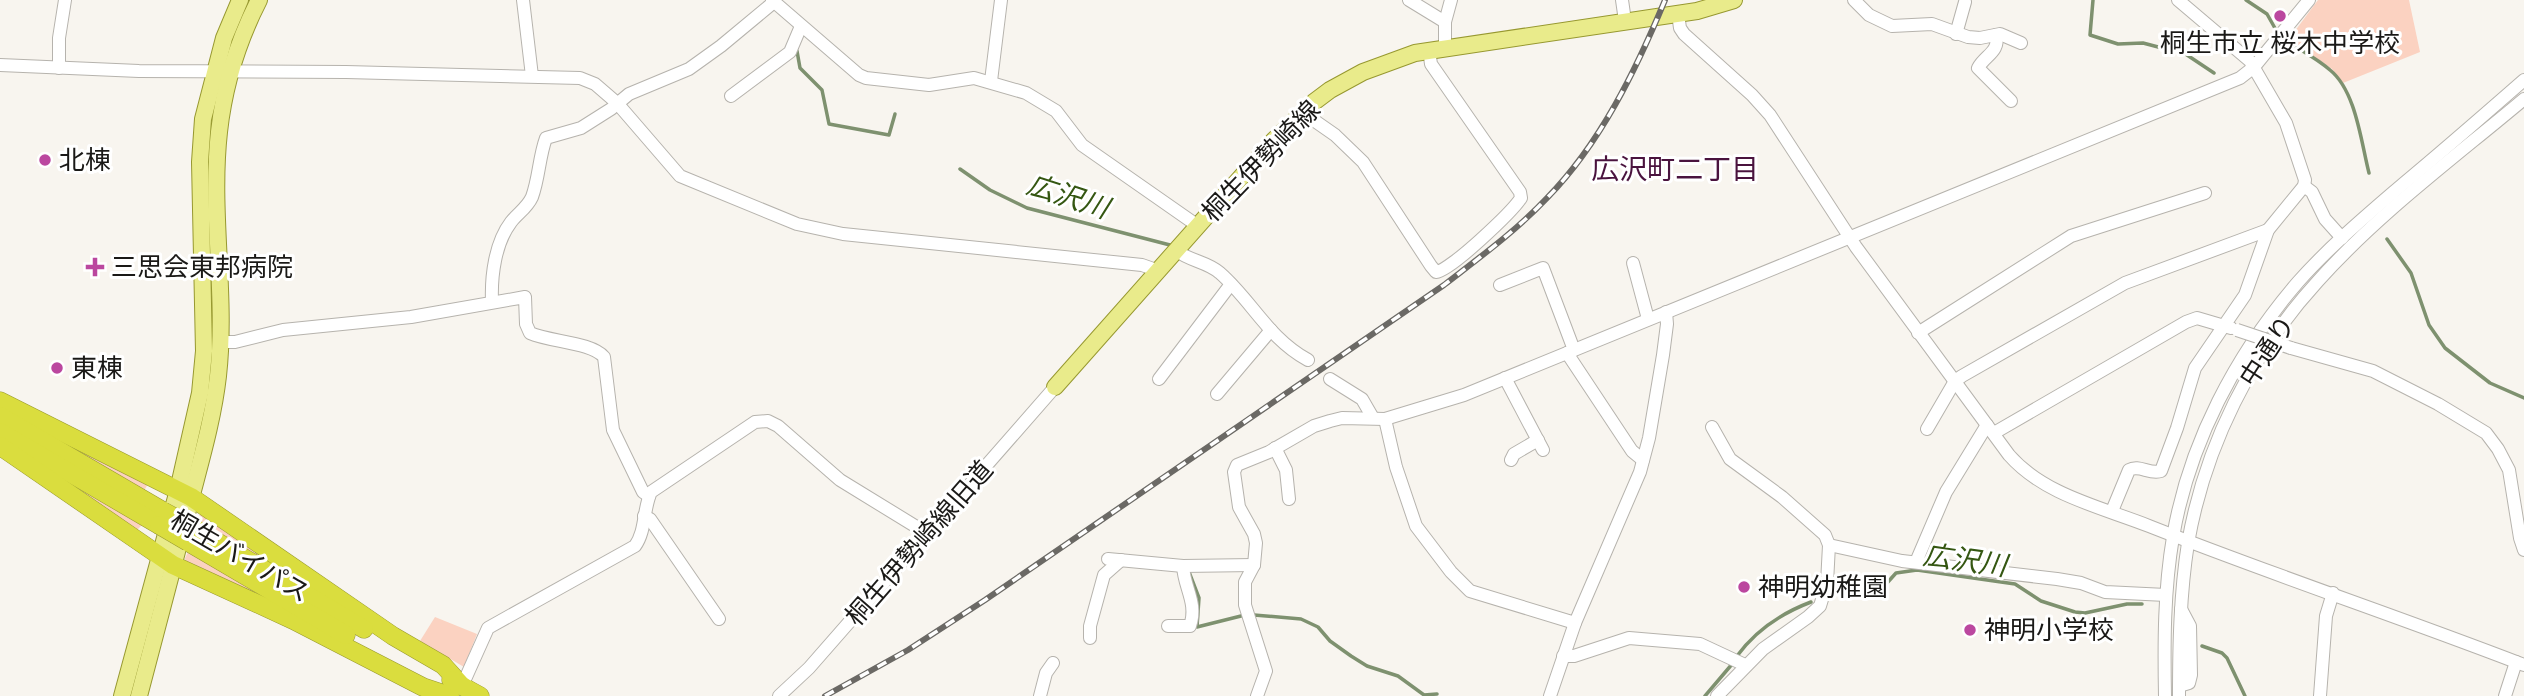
<svg xmlns="http://www.w3.org/2000/svg" width="2524" height="696" viewBox="0 0 2524 696" font-family="Figtree,'Noto Sans JP',sans-serif">
  <style>
    .green { fill: #fbd2c1 }
    .lines { fill: none; stroke-linecap: round; stroke-linejoin: round }
    .stream { stroke: #7e916f; stroke-width: 3.5 }
    .minor-casing { stroke: #b6b3ad; stroke-width: 14 }
    .major-casing { stroke: #979830; stroke-width: 18 }
    .highway-casing { stroke: #979830; stroke-width: 19 }
    .minor { stroke: #fff; stroke-width: 12 }
    .major { stroke: #e9eb8b; stroke-width: 16 }
    .highway { stroke: #dadd3e; stroke-width: 18 }
    .rail-casing { stroke: #6b6965; stroke-width: 6 }
    .rail { stroke: #fff; stroke-width: 3.5; stroke-dasharray: 10; stroke-linecap: butt }
    .minor-bridge-casing { stroke: #b6b3ad; stroke-width: 14; stroke-linecap: butt }
    .highway-bridge-casing { stroke: #979830; stroke-width: 19; stroke-linecap: butt }
    .minor-bridge { stroke: #fff; stroke-width: 12 }
    .highway-bridge { stroke: #dadd3e; stroke-width: 18 }
    .poi-dot { fill: #bb479f; stroke: #fff; stroke-width: 2.5 }
    .labels { text-anchor: middle; dominant-baseline: central; stroke-width: 6; stroke-linejoin: round; paint-order: stroke }
    .poi-label { font-size: 26px; fill: #1a1917; stroke: #fff; text-anchor: start }
    .street-label { font-size: 26px; fill: #1a1917; stroke: #fff }
    .neighbourhood-label { font-size: 28px; fill: #4a133e; stroke: #fff }
    .water-label { font-size: 28px; font-style: italic; fill: #355712; stroke: #fff }
  </style>
  <rect width="100%" height="100%" fill="#f8f5ef"/>
  <g class="green">
    <path d="M2318 0H2409L2420 52 2343 83 2332 69 2289 39Z"/>
    <path d="M7 411 150 480 144 491Z"/>
    <path d="M1 439 142 525 134 533Z"/>
    <path d="M201 513 360 617 196 521Z"/>
    <path d="M189 550 345 642 186 565 185 558Z"/>
    <path d="M435 617 477 634 464 667 420 641Z"/>
  </g>
  <g class="lines">
    <g class="stream">
      <path d="M2093 0 2090 35 2118 44 2143 43 2162 48 2178 49 2214 73"/>
      <path d="M2246 0 2267 14 2276 30"/>
      <path d="M2288 42C2302 51 2318 59 2330 70 2356 91 2361 142 2369 173"/>
      <path d="M797 51 800 68 822 90 829 124 889 135 895 114"/>
      <path d="M960 169 990 190 1027 208 1170 245"/>
      <path d="M2387 239 2411 273 2429 325 2445 348 2490 383 2524 398"/>
      <path d="M1189 572 1199 598 1197 627 1245 615"/>
      <path d="M1832 596 1852 585 1873 594 1878 593 1896 573 1917 570 2015 584 2041 601 2075 612 2085 613 2127 604H2142"/>
      <path d="M1254 615 1301 619 1318 627 1330 641 1351 656 1367 666 1398 676 1424 695 1437 694"/>
      <path d="M2202 646 2222 653 2227 658 2245 696"/>
      <path d="M1737 656C1756 630 1782 613 1811 602"/>
      <path d="M1705 696 1733 663"/>
    </g>
    <g class="minor-casing">
      <g id="minor">
        <path d="M523 0 532 76"/>
        <path d="M772 0 859 75 866 78 929 85 974 78 1026 93 1056 111 1082 145 1198 226"/>
        <path d="M1409 0 1445 22"/>
        <path d="M1622 0 1625 21"/>
        <path d="M1854 0 1869 15 1892 26 1932 24 1968 37 1980 38 2000 34 2021 43"/>
        <path d="M1678 14 1680 28 1684 34 1752 95 1770 115 1856 247 2009 455C2044 495 2101 507 2149 526 2273 575 2400 617 2524 665"/>
        <path d="M1956 34 1965 2"/>
        <path d="M1996 35C2000 52 1985 55 1978 68L2011 101"/>
        <path d="M1445 48V22L1451 0"/>
        <path d="M0 65 139 71 346 72 580 78 595 84 617 103 680 176 797 224 843 234 1142 265 1159 271"/>
        <path d="M59 68V38L65 0"/>
        <path d="M991 81 1001 0"/>
        <path d="M731 96 790 52 801 26"/>
        <path d="M1302 112 1335 135 1363 162 1431 266 1436 272C1450 271 1512 212 1521 198L1520 192 1431 64 1429 50"/>
        <path d="M2304 186 2312 192 2325 219 2342 238"/>
        <path d="M1177 251C1190 261 1208 262 1220 273 1252 301 1268 338 1308 360"/>
        <path d="M1633 263 1648 319"/>
        <path d="M1500 285 1543 268 1574 350"/>
        <path d="M492 301C491 276 495 243 511 222 518 213 527 208 532 197 539 178 539 157 546 138L581 128 611 109 629 94 689 69 721 46 774 2"/>
        <path d="M1918 333 2071 236 2205 193"/>
        <path d="M220 342H235L283 330 411 317 525 297 526 324 530 333C550 342 591 342 604 357L613 430 643 492 649 496"/>
        <path d="M2291 348 2373 371 2438 404 2486 433 2498 449 2509 470 2520 538 2524 550"/>
        <path d="M1567 353 1632 451 1643 460"/>
        <path d="M1505 378 1543 450"/>
        <path d="M1159 379 1231 284"/>
        <path d="M1330 379 1362 399 1373 418"/>
        <path d="M1217 394 1271 330"/>
        <path d="M1385 419 1396 467 1416 526 1451 572 1470 591 1575 623"/>
        <path d="M1712 427 1730 459 1782 497 1825 535 1829 545 1827 583 1820 606 1808 617 1763 649 1717 696"/>
        <path d="M1927 429 1955 381 1962 376 2125 283 2268 230"/>
        <path d="M1994 433 2186 322 2197 318 2231 328"/>
        <path d="M1275 448 1286 470 1289 499"/>
        <path d="M1511 460 1514 454 1538 440"/>
        <path d="M2112 511 2129 470C2139 464 2150 475 2161 471L2177 428 2195 368 2245 295 2268 230 2304 186 2305 180 2286 123 2250 61 2178 0"/>
        <path d="M644 516 650 519 719 619"/>
        <path d="M1829 545 1902 561 2057 579 2081 583 2105 592 2166 595"/>
        <path d="M1108 559 1183 566 1254 565"/>
        <path d="M1916 562 1946 492 1987 425"/>
        <path d="M1168 626H1190C1198 603 1184 588 1183 566"/>
        <path d="M1090 638V626L1104 575 1121 560"/>
        <path d="M1563 656H1574L1629 638 1700 644 1745 665"/>
        <path d="M462 686 488 628 635 546C646 531 643 509 651 492L755 422 768 421 778 426 840 480 928 534"/>
        <path d="M2179 686 2189 683 2191 675 2190 626 2181 609"/>
        <path d="M779 696 809 668 1055 387"/>
        <path d="M1040 696 1046 673 1053 663"/>
        <path d="M1257 696 1266 671 1245 605V582L1254 565 1256 543 1254 534 1239 507 1234 472 1237 465 1269 452 1314 426 1330 421 1342 418 1385 419 1464 395 2240 78 2254 67 2309 0"/>
        <path d="M1550 696 1575 623 1640 472 1649 438 1663 355 1667 324 1666 312"/>
        <path d="M2165 696C2164 643 2164 590 2173 537 2189 443 2236 354 2298 282 2330 246 2367 215 2403 184 2444 150 2484 115 2524 80"/>
        <path d="M2179 696C2179 645 2180 594 2188 543 2205 446 2251 354 2318 281 2378 214 2455 157 2524 99"/>
        <path d="M2320 696 2326 616 2333 593"/>
        <path d="M2505 696 2516 662"/>
      </g>
    </g>
    <g class="major-casing">
      <g id="major">
        <path d="M1055 387 1274 140 1314 102 1330 90 1363 72 1415 53 1697 11 1734 0"/>
        <path d="M122 696 178 490 200 393 204 351 200 162 203 119 224 38 240 0"/>
        <path d="M139 696C156 633 172 569 189 506 200 463 213 420 218 376 227 295 210 213 219 132 224 86 238 41 259 0"/>
      </g>
    </g>
    <g class="highway-casing">
      <g id="highway">
        <path d="M0 401 191 497 393 636 443 665 462 686"/>
        <path d="M0 416 163 511"/>
        <path d="M0 432 159 525"/>
        <path d="M0 446 173 565 293 620 423 687 450 696"/>
        <path d="M192 527 364 629"/>
        <path d="M188 542 346 635"/>
        <path d="M451 680 480 696"/>
      </g>
    </g>
    <use href="#minor" class="minor"/>
    <use href="#major" class="major"/>
    <use href="#highway" class="highway"/>
    <g class="rail-casing">
      <path id="rail" d="M825 696 908 650 985 600 1444 285C1480 257 1516 231 1547 198 1600 144 1636 70 1665 0"/>
    </g>
    <use href="#rail" class="rail"/>
    <g class="minor-bridge-casing">
      <path id="minor-bridge" d="M2237 330 2291 348"/>
    </g>
    <g class="highway-bridge-casing">
      <g id="highway-bridge">
        <path d="M163 511 192 527"/>
        <path d="M159 525 188 542"/>
      </g>
    </g>
    <use href="#minor-bridge" class="minor-bridge"/>
    <use href="#highway-bridge" class="highway-bridge"/>
  </g>
  <g class="poi-dot">
    <circle cx="2280" cy="16" r="7"/>
    <circle cx="45" cy="160" r="7"/>
    <path d="M91.5 256.5h7v7h7v7h-7v7h-7v-7h-7v-7h7z"/>
    <circle cx="57" cy="368" r="7"/>
    <circle cx="1744" cy="587" r="7"/>
    <circle cx="1970" cy="630" r="7"/>
  </g>
  <g class="labels">
    <g class="poi-label">
      <text x="2280" y="43" text-anchor="middle">桐生市立 桜木中学校</text>
      <text x="59" y="160">北棟</text>
      <text x="111" y="267">三思会東邦病院</text>
      <text x="71" y="368">東棟</text>
      <text x="1758" y="587">神明幼稚園</text>
      <text x="1984" y="630">神明小学校</text>
    </g>
    <g class="street-label">
      <text transform="translate(1261 161) rotate(-46)">桐生伊勢崎線</text>
      <text transform="translate(2267 351) rotate(-57)">中通り</text>
      <text transform="translate(919 543) rotate(-49)">桐生伊勢崎線旧道</text>
      <text transform="translate(240 556) rotate(30)">桐生バイパス</text>
    </g>
    <g class="neighbourhood-label">
      <text x="1675" y="169">広沢町二丁目</text>
    </g>
    <g class="water-label">
      <text transform="translate(1068 196) rotate(18)">広沢川</text>
      <text transform="translate(1965 560) rotate(8)">広沢川</text>
    </g>
  </g>
</svg>
